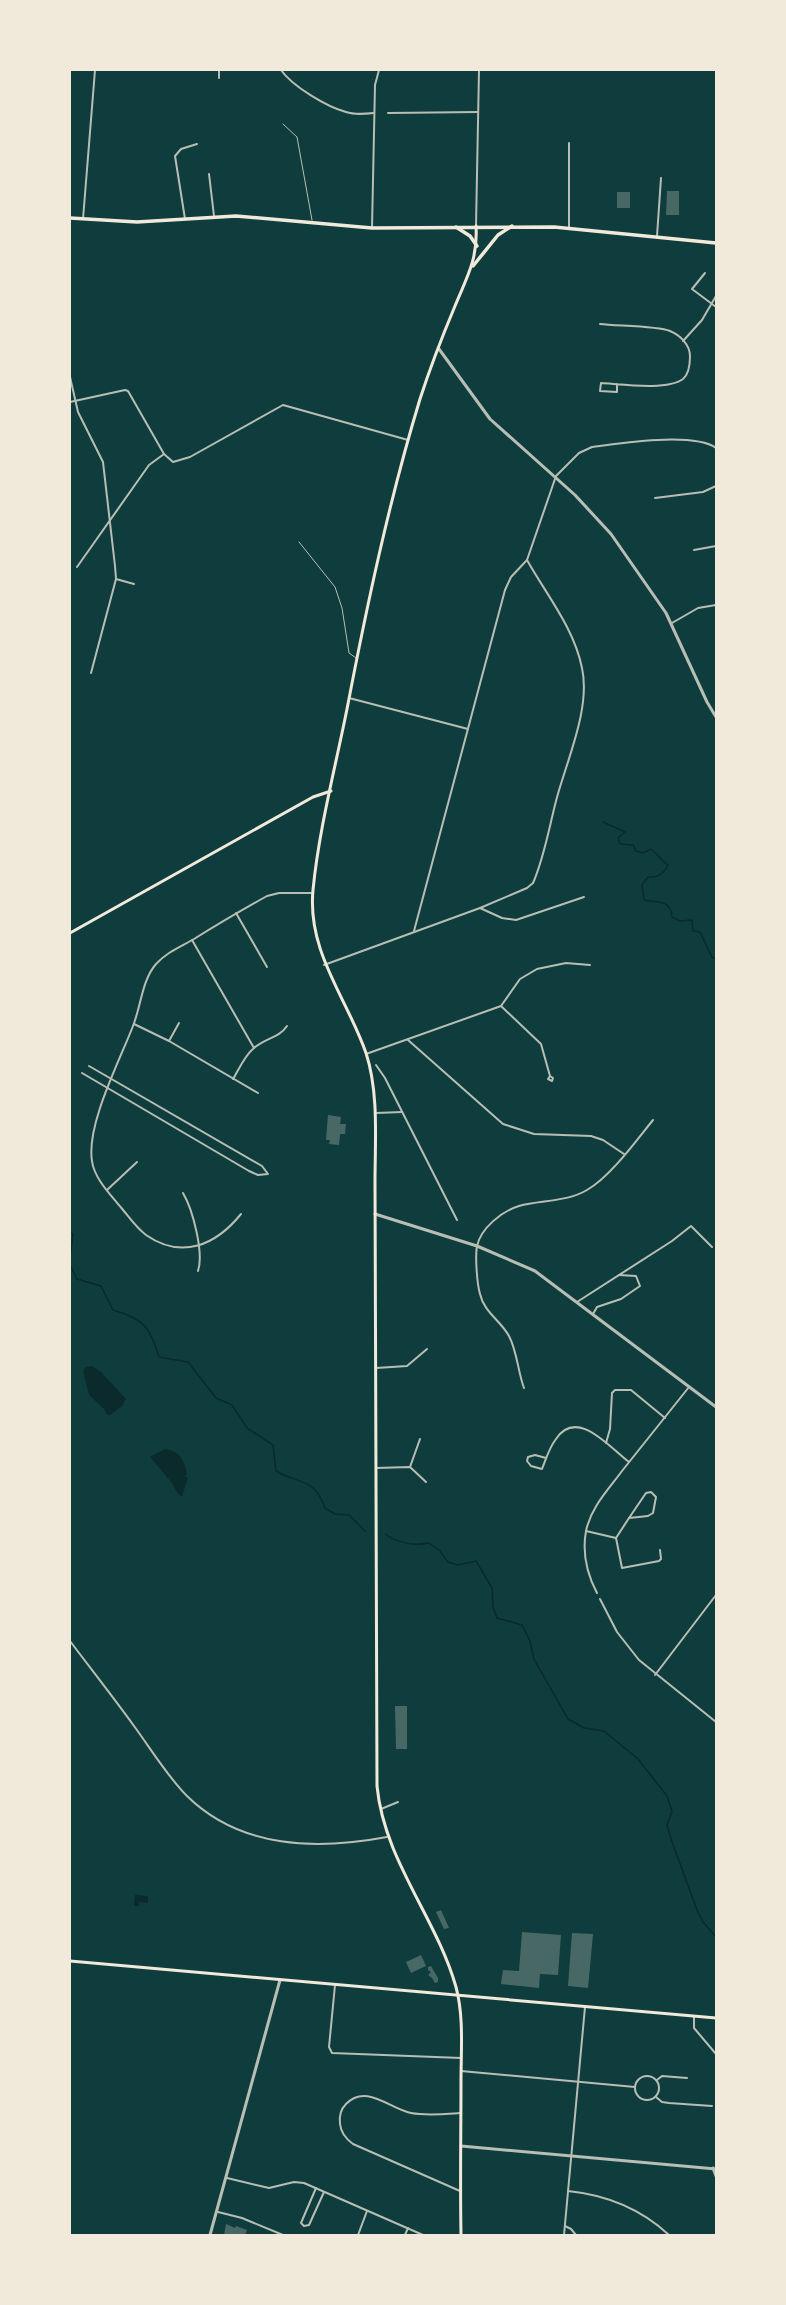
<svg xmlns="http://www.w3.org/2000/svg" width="786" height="2305" viewBox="0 0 786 2305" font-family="'Asap Condensed',sans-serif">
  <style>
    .water { fill: #0a2a2b }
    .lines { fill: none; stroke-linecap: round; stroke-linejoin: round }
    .stream { stroke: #0a2a2b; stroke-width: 1.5 }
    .building { fill: #486865 }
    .service { stroke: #b8beb3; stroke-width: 1 }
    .minor { stroke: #b8beb3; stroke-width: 2 }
    .tertiary { stroke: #b8beb3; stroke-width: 3 }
    .secondary { stroke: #f1e9da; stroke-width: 3 }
    .primary { stroke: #f1e9da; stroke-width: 3.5 }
  </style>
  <rect width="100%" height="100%" fill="#0f3d3e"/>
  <g class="water">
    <path d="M92 1366 101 1372 126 1399 122 1406 110 1415H107L105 1410 89 1395 83 1371 86 1367Z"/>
    <path d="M165 1449C181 1452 184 1460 187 1474L185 1477H188L182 1497 178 1494 172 1483 150 1457Z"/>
    <path d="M135 1895 148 1896V1903L139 1902V1906H134Z"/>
  </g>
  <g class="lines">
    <g class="stream">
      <path d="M603 822 625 832 618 838 620 844 633 845 636 851 643 853 651 849C658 854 661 861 668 865 664 874 658 878 648 877L642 885 644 900C657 903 671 899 672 917L680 921 692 920 693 931 700 932 712 957 716 959"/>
      <path d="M70 1233 73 1234 70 1260"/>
      <path d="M70 1265 77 1279 101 1286 113 1310C144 1319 150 1327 159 1357L188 1362 216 1398 232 1405 247 1428 273 1445 276 1471C300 1485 314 1477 325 1508L335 1514 349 1515 366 1532"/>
      <path d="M385 1534C398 1543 413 1546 429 1543L439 1550 448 1562 458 1565 476 1561 492 1588 493 1607 497 1618 522 1625 530 1641 534 1659 568 1719 584 1728 604 1731 638 1759 667 1796 672 1811 667 1825 671 1839 697 1910 703 1922 715 1936"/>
    </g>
  </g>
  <g class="building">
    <path d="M667 191H679V215H666Z"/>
    <rect x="617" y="192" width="13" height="16"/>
    <path d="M328 1115 341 1117 340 1124H346L345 1134H340L339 1145 329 1144 330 1140H326Z"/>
    <path d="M395 1706H407V1749H396Z"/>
    <path d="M441 1910 449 1928 444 1929 436 1912Z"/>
    <path d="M522 1932 561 1935 558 1975 540 1974 539 1988 501 1984 503 1970 519 1971Z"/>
    <path d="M572 1933 593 1934 588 1988 568 1986Z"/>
    <path d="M421 1955 426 1966 411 1973 406 1962Z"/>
    <path d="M431 1966 438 1978V1982L435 1983 432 1978 428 1975 431 1972 428 1970V1967Z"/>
    <path d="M226 2224 235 2228 236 2226 247 2230 245 2235H224Z"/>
  </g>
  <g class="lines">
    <g class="service">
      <path d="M283 124 297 137 312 220"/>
      <path d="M299 542 335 587 342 608 349 653 356 658"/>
    </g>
    <g class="minor">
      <path d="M219 70V78"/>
      <path d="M281 70C292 86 327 107 346 112 355 115 364 114 374 113"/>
      <path d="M388 113 478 112"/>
      <path d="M569 143V228"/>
      <path d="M209 174 214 216"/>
      <path d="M83 219 95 70"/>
      <path d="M185 219 175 156 181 149 197 144"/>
      <path d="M476 226 479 70"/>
      <path d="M372 228 375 85 379 70"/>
      <path d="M657 236 661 178"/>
      <path d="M705 273 692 289 716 307"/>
      <path d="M600 324C617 326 657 326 670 331 680 335 690 345 690 356 690 364 689 374 683 379 667 391 620 384 601 383L600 391 617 392V384"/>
      <path d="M683 341 702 320 716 296"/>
      <path d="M70 377 78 412 103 462 115 566 116 579 91 673"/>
      <path d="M70 402 125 390 128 391 164 454 173 462 190 457 283 405 408 440"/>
      <path d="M655 498 703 492 716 486"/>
      <path d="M694 550 716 546"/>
      <path d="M77 567 149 465 164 454"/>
      <path d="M116 579 134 584"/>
      <path d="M672 623 698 608 716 605"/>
      <path d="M349 698 468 729"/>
      <path d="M480 908 502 918 516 920 584 897"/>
      <path d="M236 913 267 967"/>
      <path d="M414 931 505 590 511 577 527 560 556 476 579 453 592 447C620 443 694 432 716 448"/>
      <path d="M192 940 254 1048"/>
      <path d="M324 965 480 908 527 888 533 883C544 858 549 828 556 801 566 762 591 709 582 668 574 628 546 594 527 560"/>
      <path d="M501 1006 541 1044 550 1076 548 1079 552 1081 553 1078 550 1076"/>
      <path d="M134 1024 169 1041 258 1093"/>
      <path d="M408 1040 503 1124 534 1134 591 1136 603 1140 624 1154"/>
      <path d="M169 1041 179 1023"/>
      <path d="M366 1054 501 1006 520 979 537 969 566 963 590 965"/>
      <path d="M376 1065 385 1078 457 1220"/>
      <path d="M82 1073 249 1171 258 1175 268 1174 262 1166 89 1066"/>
      <path d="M233 1079C239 1069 245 1055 254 1048 265 1038 279 1038 287 1026"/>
      <path d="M376 1113 402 1112"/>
      <path d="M107 1190 137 1162"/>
      <path d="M183 1193C193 1210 204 1253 198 1271"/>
      <path d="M241 1214C216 1245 182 1260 146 1235 135 1227 127 1214 118 1204 108 1192 94 1177 92 1161 86 1125 120 1060 133 1026 141 1006 142 980 156 964 167 952 180 947 194 939 218 924 242 910 267 896L279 893H313"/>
      <path d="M577 1302 672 1241 691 1226 712 1247"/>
      <path d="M593 1314 597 1307 621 1299 640 1286 636 1276 619 1275"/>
      <path d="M376 1368 407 1366 427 1349"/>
      <path d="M524 1388C518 1372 517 1351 509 1336 501 1321 484 1312 480 1294 477 1284 475 1256 477 1246 481 1228 502 1211 519 1206 541 1200 567 1202 587 1190 610 1177 636 1141 653 1120"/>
      <path d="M606 1443 610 1429 612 1393 615 1390H631L665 1418"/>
      <path d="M546 1458 535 1455 528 1457 527 1461 531 1466 542 1469C546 1459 549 1448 556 1439 577 1407 610 1448 629 1462"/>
      <path d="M410 1467 420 1439"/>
      <path d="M376 1468 410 1467 426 1482"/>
      <path d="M651 1492 656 1497 653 1513 648 1516 629 1518 646 1493Z"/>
      <path d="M629 1518 616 1538 622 1568 659 1561 661 1559 660 1550"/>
      <path d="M586 1531 616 1538"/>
      <path d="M597 1593C587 1574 582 1553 586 1531 591 1507 608 1490 622 1471 644 1443 667 1415 689 1387"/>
      <path d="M600 1599 617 1632 639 1660 716 1722"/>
      <path d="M70 1641C91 1669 113 1697 134 1726 151 1749 167 1776 187 1796 241 1849 317 1850 387 1837"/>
      <path d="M655 1675 716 1595"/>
      <path d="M381 1809 398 1802"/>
      <path d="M335 1985 329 2047 332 2053 461 2058"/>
      <path d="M694 2016V2028L716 2054"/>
      <path d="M461 2071 635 2087"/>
      <circle cx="647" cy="2088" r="12"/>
      <path d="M657 2080 662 2076 687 2078"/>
      <path d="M656 2097 662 2102 669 2103 712 2106"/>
      <path d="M227 2178 269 2188 294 2182 304 2183 423 2235"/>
      <path d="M316 2188 301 2223 304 2226 309 2225 324 2192"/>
      <path d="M460 2191 353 2144C346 2139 341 2133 340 2124 339 2116 341 2109 346 2104 366 2083 390 2109 411 2113 427 2116 445 2114 461 2113"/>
      <path d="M568 2191C607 2195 640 2208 669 2235"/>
      <path d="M218 2212 242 2218 283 2235"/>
      <path d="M565 2226 571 2229 576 2235"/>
      <path d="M358 2235 367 2211"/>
      <path d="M405 2235 408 2228"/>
      <path d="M564 2235 585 2007"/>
    </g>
    <g class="tertiary">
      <path d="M439 349 490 419 575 495 611 534 666 613 707 702 716 717"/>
      <path d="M375 1214 477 1246 535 1271 716 1407"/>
      <path d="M461 2146 716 2169"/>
      <path d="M713 2168 716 2176"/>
      <path d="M210 2235 280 1980"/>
    </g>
    <g class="secondary">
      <path d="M70 933 313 797 331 791"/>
      <path d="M70 1961 716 2018"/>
      <path d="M461 2235C460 2184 461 2132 461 2081 461 2050 464 2017 456 1987 436 1917 384 1860 377 1786L375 1182C375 1140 379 1093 366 1053 347 998 307 952 313 890 319 829 335 769 347 709 367 605 389 501 420 399 430 368 442 337 455 306 467 277 478 259 476 226"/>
    </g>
    <g class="primary">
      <path d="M70 218 137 222 236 216 372 228 554 227 716 243"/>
      <path d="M456 227 470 236 477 246"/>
      <path d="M473 266 498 235 512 226"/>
    </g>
  </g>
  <rect width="786" height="2305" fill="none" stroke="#f1e9da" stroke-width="142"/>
</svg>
